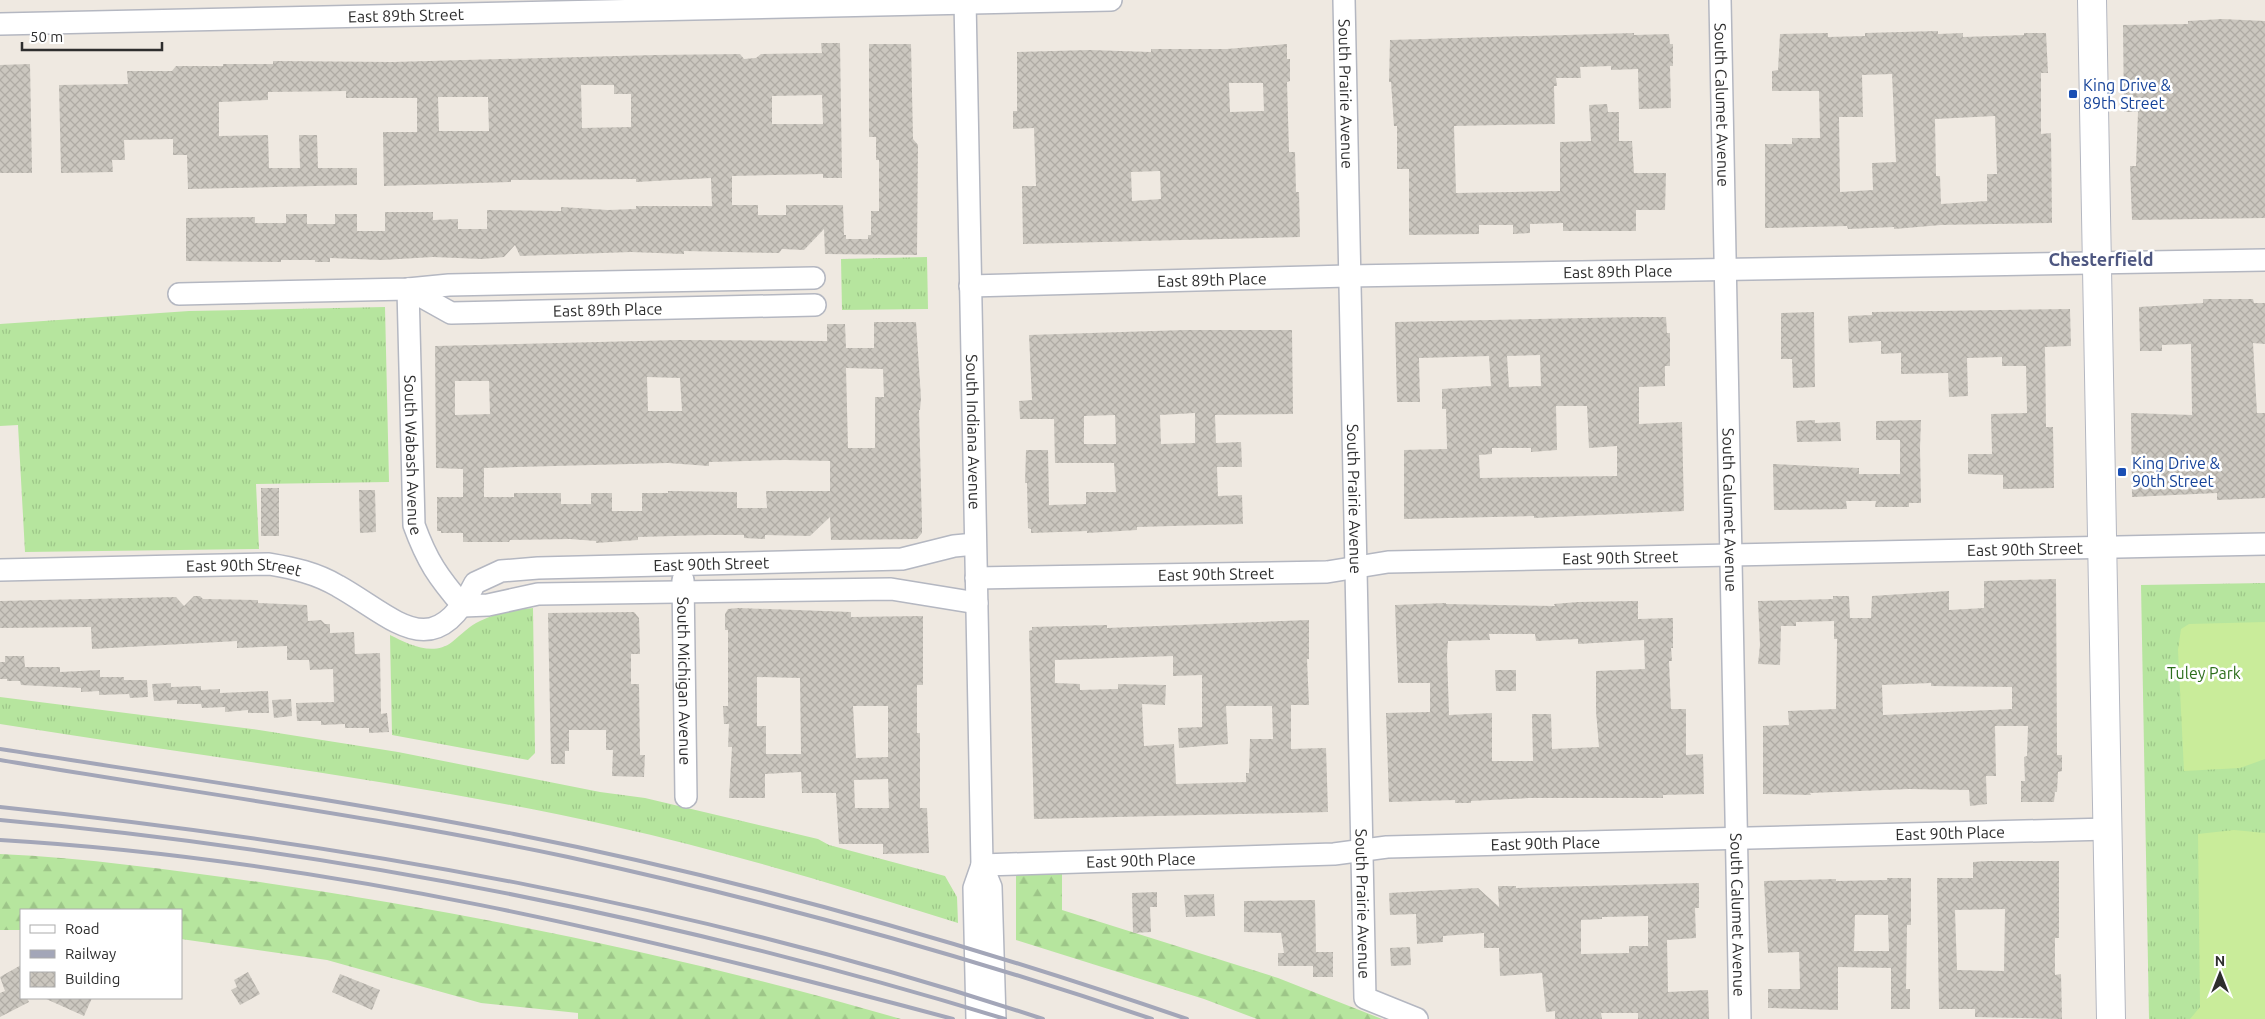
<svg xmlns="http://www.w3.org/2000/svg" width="2265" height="1019" viewBox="0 0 2265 1019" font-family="Ubuntu,sans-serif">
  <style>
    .grass { fill: url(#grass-tufts) }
    .forest { fill: url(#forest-firs) }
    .pitch { fill: #c9ec9a }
    .building { fill: url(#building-cross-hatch); fill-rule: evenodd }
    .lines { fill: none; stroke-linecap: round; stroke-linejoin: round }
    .street-casing { stroke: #b4b7c1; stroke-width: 24 }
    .secondary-casing { stroke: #b4b7c1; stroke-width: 30 }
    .street { stroke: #fff; stroke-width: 21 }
    .secondary { stroke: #fff; stroke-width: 28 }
    .rail { stroke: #a3a6b8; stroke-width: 4 }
    .transit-dot { fill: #1a4fb4; stroke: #fff; stroke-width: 2 }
    .labels { text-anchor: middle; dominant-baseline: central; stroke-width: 5; stroke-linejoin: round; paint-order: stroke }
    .street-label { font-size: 16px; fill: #2e2e2e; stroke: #fff }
    .transit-label { font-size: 16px; fill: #164399; stroke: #fff; text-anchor: start }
    .park-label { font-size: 16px; fill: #2c6e1b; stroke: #fff }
    .neighbourhood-label { font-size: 18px; font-weight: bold; fill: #4d5680; stroke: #fff }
  </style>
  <defs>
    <pattern id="grass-tufts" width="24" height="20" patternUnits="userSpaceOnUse" patternTransform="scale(1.25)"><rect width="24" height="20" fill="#b6e59e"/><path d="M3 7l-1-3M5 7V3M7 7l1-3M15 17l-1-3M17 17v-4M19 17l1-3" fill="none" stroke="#9dc588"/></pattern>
    <pattern id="forest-firs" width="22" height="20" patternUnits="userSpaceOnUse" patternTransform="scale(1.25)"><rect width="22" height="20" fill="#b6e59e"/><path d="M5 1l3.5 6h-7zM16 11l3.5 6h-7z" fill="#9dc588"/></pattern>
    <pattern id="building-cross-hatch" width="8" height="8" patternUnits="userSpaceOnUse" patternTransform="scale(1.25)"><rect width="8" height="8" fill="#cbc7bf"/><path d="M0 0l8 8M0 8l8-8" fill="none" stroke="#afaba4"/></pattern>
  </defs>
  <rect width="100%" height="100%" fill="#efe9e1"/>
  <g class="grass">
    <path d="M927 257 928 309 842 310 841 259Z"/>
    <path d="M385 307 389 482 256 484 259 549 25 552 18 425 0 426V324L189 311Z"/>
    <path d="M2265 583V1019H2149L2141 585Z"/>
    <path d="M533 608 535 753 528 760 392 735 390 635C408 644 433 657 452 642 462 634 469 626 480 621 497 613 514 610 533 608Z"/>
    <path d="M0 697 259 730 398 752 600 792 645 798 818 839 829 845 945 876 957 897 958 923C843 887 729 852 612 826 410 781 204 757 0 724Z"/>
  </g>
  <g class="forest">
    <path d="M0 854C89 858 178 871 266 883 480 914 693 959 901 1019H578V1013L481 1003 327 960 181 939V910H21V930H0Z"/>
    <path d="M1062 874V910L1278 978 1382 1019H1257L1204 999 1016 940V875Z"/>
  </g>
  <g class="pitch">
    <path d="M2265 622V759L2240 768 2184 771 2178 650 2181 629 2189 624Z"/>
    <path d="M2234 830 2265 833V1019H2190L2200 1007 2198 834Z"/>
  </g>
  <g class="building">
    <path d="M2222 19 2265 21V218L2132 220 2130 166H2136L2138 112H2124L2123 25 2188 24V21Z"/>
    <path d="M1938 31V34L1963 33V37L2024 35V33H2046L2048 73H2041V134L2051 133 2052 223 1941 225 1894 229V227L1848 229 1847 226 1765 228V144H1792V138H1820L1819 91H1772V71L1778 70 1780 34 1828 33V37L1865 36V33ZM1892 74 1896 162 1872 163 1873 190 1840 192 1839 117H1863L1862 75ZM1995 116 1997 174H1987V201L1941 204 1940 176H1936L1935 119Z"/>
    <path d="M1634 33V35L1669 34 1670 44H1673V66H1670L1671 108 1639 109 1638 69 1611 70V66L1580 67 1581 78H1556L1557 86H1554L1555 124 1454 126 1456 193 1560 191V142L1591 141 1589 105 1607 104 1608 112H1619V141H1632L1634 173H1666L1665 210H1636V231H1563V223L1530 224V233L1513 234V225H1479V234L1409 235V169H1397V126H1394L1391 82H1389L1390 40Z"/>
    <path d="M821 43H840L842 178H823V174L732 176V205H758V215H786V205H843L844 235H846V239H868V235H871V211H879V160H876V137H869V44H911L913 139 918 145 917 255 825 254 824 229 804 250 782 249 779 253 684 251V254L631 252 520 256 515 245 504 257 482 259 433 257 382 260 330 258V262H315V260H281V262L186 261V218L255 217V223H286V214H307V224H335V214H357V231H385V212H433V220L458 219V229H487V210L561 211V207L608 210 636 209V206H712L711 178 636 182V179L511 180V182L384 186 383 132H417V98H346V91L268 92V100L219 102V136L268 135 269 168H300L299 135H317L318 168H357V185L188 189 187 155H173V139L124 140 125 160H112L113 172 61 173 59 85 128 84 127 71H172L176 66H223V64H273V61L393 62 655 55 740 54 744 59 756 58 761 54 822 53ZM581 85H614V94H631V127L582 128ZM822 95 823 124H772V96ZM438 97H488L489 131H439Z"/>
    <path d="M1287 44V59H1290V81L1287 82 1289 152H1295L1296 192H1299L1300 237 1023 244 1022 186H1036L1034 128 1013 129V111H1017V52L1090 50 1151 52V49H1227ZM1229 83H1263L1264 111 1230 112ZM1160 171 1161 199 1132 201 1131 172Z"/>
    <path d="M30 64 32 173H0V65Z"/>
    <path d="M2203 299H2253L2254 303H2265V344L2253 343 2257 413H2265V498L2217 500V493L2132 497 2131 413 2192 415 2191 344 2162 345V351H2140L2139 307 2203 303Z"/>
    <path d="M2070 309 2071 346 2045 347 2046 427H2053L2054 488 2003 489V475L1968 474V454H1992L1991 414 2027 413 2026 366H2002V357L1967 358 1968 396 1949 397 1948 373 1901 374V353L1881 354V341L1849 343 1848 316 1872 315V312Z"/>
    <path d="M1814 312 1815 387 1793 388 1792 359H1781V313Z"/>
    <path d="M1638 317H1666L1667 333H1670V366H1665V386L1639 387V424L1682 422 1684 511 1534 518V516L1404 519V450L1447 449 1446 409H1442V389L1491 386 1489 356 1419 358 1420 402H1397L1395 322ZM1540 355 1541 386 1509 387 1507 356ZM1556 406H1587L1589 448 1617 446V476L1480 478 1479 455 1492 454V448H1531V452L1557 450Z"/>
    <path d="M874 322H916L921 398 920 410H919L922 525V533L917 539 831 540 830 517 810 536 765 535V539L744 538V535H710L638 537V540L596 543V541L570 539 510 540 509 542H463V533H441V531H437V497H463V469L436 468 435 346 679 340 827 341V324H845L846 348H874ZM846 368 883 369 884 397H875V448H848ZM647 377 680 378 682 411H648ZM455 381H489L490 414 455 415ZM785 460 830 461V491H766L767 508H737V492L668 491V493H642V511H612V493H591V504H561V493H514V497H484V468L668 463 709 466V462Z"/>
    <path d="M1185 330H1292L1293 414 1215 415 1216 443 1241 442 1242 467H1217L1218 496 1242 495 1243 524 1137 527V530L1087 533V531L1031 533V529L1028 528 1027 483H1025L1026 450H1048L1049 505 1086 504V492H1116L1114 463H1055L1054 419H1020L1019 401 1032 400 1029 335ZM1195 413V443L1161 444 1160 415ZM1115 415 1116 444H1084V416Z"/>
    <path d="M1815 420V423L1840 422 1841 441 1797 442 1796 421Z"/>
    <path d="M1921 420 1920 448 1921 503H1909V507H1875L1876 501H1846L1847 509 1774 510 1773 464 1859 468V474H1900V440H1876V421Z"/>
    <rect x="261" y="488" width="18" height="48"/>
    <path d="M359 490H375L376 532 360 533Z"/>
    <path d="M2056 579 2057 755H2062V771L2058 772 2057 792H2055L2054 802H2021V781H2025L2024 757 2027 756 2028 726H1995L1996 776H1986L1987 804 1970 806 1969 790 1909 789 1810 793 1811 795 1763 794V726L1789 725 1788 711 1836 709 1837 639H1834V621L1796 622V626H1781L1780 665 1758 664 1760 645 1758 601 1833 599V596H1849L1850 618H1871L1872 596 1949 591V610L1984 608V581ZM1931 683V686L2012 687V709L1883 715 1882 685Z"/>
    <path d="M194 596H200L203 599 258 600V603L307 605 308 621 321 620 325 624H330V633L354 632 355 654 380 653 381 714 387 713 389 732 369 733V728H345V724L321 725V721H297L296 703 334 702 333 669 310 670 309 660H287V646L237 648V641L92 649 91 627 0 628V601L176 597 184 606Z"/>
    <path d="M1638 601V619L1673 618V648H1671L1672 661H1669L1671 709H1686V755L1703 754 1704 794 1663 795V798H1529L1471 801V803H1455V800L1389 802 1386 713 1430 712V683H1398L1395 605 1446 603V604L1555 606 1554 604 1578 602ZM1489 634H1535L1536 641 1578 639V644L1644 640 1645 669 1596 671V711L1599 747 1552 749 1551 714H1532L1533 761H1492V713L1449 715 1447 655 1448 641 1490 640Z"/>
    <path d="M738 608 851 612V617L923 616V685H917V733H920V808H927L929 853 883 854V844H839L836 793H802L801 772 765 774V798H729L732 747H728L729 724H724L723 706H728V630H725V614L728 609ZM757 677 800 678 801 754H766V726H757ZM853 706H888V757L856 758ZM888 779 889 808H855L854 780Z"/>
    <path d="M634 612 639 618 640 654H631V684H639L640 755H645L644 777 612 776 613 750H606V730H569V751H565V764H551L548 613Z"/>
    <path d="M1309 620V659H1307L1309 705H1291V749L1326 748 1328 812 1034 819 1029 631 1032 630V627L1107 625V628ZM1173 656V676L1202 675V727L1178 728 1179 748 1228 744 1226 706H1272L1273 739H1250L1249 773H1246V782L1176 784 1174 744 1144 746 1142 704 1165 705 1166 685 1118 684V689L1080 690V684L1055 683V660Z"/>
    <path d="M5 656H24L25 667H60V672L100 670V677H124V680H147L148 697 130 698 129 694 99 695V691L81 692V688L21 685 20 681H7V679H0V662H5Z"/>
    <path d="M1495 670H1516V691H1496Z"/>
    <path d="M171 683V687L201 686V690L220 689V693L268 691 269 713H248V710L225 712V707L202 708 201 704H177V700L154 701 152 684Z"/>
    <path d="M291 699 292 716 274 718 272 700Z"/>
    <path d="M1987 861H2059V938H2055V975L2061 974 2062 1019 1975 1017V1009H1939L1937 878H1973V862ZM2005 909 2004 971 1957 970 1955 910Z"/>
    <path d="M1887 878H1911V925H1907L1906 989H1910V1009H1891V968L1838 967V1010L1768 1008V989H1800L1799 952 1768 953 1764 881 1836 879V881L1887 880ZM1855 915H1888L1889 951H1854Z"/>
    <path d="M1699 883V908H1695L1696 938 1667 940 1668 992 1708 990 1709 1019H1638V1013H1601L1602 1019H1555V1011L1546 1012 1542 973 1500 976 1499 948H1484V933L1443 936V942L1417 944 1416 914 1390 915 1389 893 1478 888 1499 907 1498 886H1516V888ZM1648 916V946H1629V953L1581 954V920L1602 919V917Z"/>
    <path d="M1157 892V907H1150L1151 932 1133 933 1132 893Z"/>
    <path d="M1214 894 1215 916 1186 917 1184 895Z"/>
    <path d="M1315 900 1316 952H1333V977H1313V966H1278V953H1284L1281 933 1244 932V901Z"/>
    <path d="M1410 947 1411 965 1391 966 1390 948Z"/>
    <path d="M21 965V998H27L29 1002 0 1017V993L5 991 0 977Z"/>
    <path d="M248 972 260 994 240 1005 231 990 237 987 234 980Z"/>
    <path d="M340 974 380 990 372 1010 332 992Z"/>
    <path d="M44 998H92L84 1016Z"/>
  </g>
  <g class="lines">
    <g class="street-casing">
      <g id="street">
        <path id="s1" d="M965 0 982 865 974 888 977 1019"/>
        <path id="s2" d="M1344 0 1365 998 1417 1019"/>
        <path id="s3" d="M1720 0 1740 1019"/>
        <path id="s4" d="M0 24 1111 0"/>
        <path id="s5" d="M970 286 1348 276 2265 260"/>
        <path id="s6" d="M408 289 451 313 815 305"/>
        <path id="s7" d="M408 289 414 525C427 561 438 577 463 606"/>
        <path d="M179 294 408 289 449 285 814 278"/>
        <path id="s8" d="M0 570 269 564C293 568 316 573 338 586 395 618 433 667 475 583L501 571 538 568 902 559 954 546 975 544"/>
        <path id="s9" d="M976 578 1327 572 1388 562 2265 544"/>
        <path id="s10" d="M683 580 686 797"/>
        <path d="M463 606 488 605 538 594 891 589 977 603"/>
        <path id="s11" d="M982 865 1334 854 1387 847 2108 829"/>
        <path d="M982 865 991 887 995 1019"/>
      </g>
    </g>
    <g class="secondary-casing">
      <path id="secondary" d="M2092 0 2111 1019"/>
    </g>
    <use href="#street" class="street"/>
    <use href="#secondary" class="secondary"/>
    <g class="rail">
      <path d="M0 749C171 776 343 800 514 834 742 879 966 943 1187 1019"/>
      <path d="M0 760C189 792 380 817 568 857 765 900 960 954 1152 1019"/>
      <path d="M0 807C353 844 706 907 1043 1019"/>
      <path d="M0 820C341 851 678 919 1005 1019"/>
      <path d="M0 840C324 859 640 935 953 1019"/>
    </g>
  </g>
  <g class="transit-dot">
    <rect x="2068" y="89" width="10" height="10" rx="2.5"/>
    <rect x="2117" y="467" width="10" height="10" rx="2.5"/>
  </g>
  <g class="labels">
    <g class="street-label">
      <text stroke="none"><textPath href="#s4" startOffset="406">East 89th Street</textPath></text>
      <text stroke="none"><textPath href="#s2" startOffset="94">South Prairie Avenue</textPath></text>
      <text stroke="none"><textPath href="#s3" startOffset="105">South Calumet Avenue</textPath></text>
      <text stroke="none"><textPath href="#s5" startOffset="648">East 89th Place</textPath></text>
      <text stroke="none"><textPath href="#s5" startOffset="242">East 89th Place</textPath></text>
      <text stroke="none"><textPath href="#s6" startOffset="206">East 89th Place</textPath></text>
      <text stroke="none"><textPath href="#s1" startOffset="432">South Indiana Avenue</textPath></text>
      <text stroke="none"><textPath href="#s7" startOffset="166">South Wabash Avenue</textPath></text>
      <text stroke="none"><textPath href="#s2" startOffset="499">South Prairie Avenue</textPath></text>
      <text stroke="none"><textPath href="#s3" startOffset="510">South Calumet Avenue</textPath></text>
      <text stroke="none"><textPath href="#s9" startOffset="1050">East 90th Street</textPath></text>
      <text stroke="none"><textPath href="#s9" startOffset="645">East 90th Street</textPath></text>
      <text stroke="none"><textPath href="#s8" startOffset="751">East 90th Street</textPath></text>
      <text stroke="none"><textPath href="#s8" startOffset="244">East 90th Street</textPath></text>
      <text stroke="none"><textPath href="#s9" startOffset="240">East 90th Street</textPath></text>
      <text stroke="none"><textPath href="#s10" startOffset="101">South Michigan Avenue</textPath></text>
      <text stroke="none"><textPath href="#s11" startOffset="969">East 90th Place</textPath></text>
      <text stroke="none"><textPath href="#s11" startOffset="564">East 90th Place</textPath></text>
      <text stroke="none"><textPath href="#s11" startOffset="159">East 90th Place</textPath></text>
      <text stroke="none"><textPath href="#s2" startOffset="904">South Prairie Avenue</textPath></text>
      <text stroke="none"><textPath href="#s3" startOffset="915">South Calumet Avenue</textPath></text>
    </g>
    <g class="transit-label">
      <text x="2083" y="85">King Drive &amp;<tspan x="2083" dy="18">89th Street</tspan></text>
      <text x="2132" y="463">King Drive &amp;<tspan x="2132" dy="18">90th Street</tspan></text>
    </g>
    <g class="park-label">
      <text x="2204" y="673">Tuley Park</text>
    </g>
    <g class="neighbourhood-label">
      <text x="2101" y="259">Chesterfield</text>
    </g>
  </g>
  <rect x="20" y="909" width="162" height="90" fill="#ffffff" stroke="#ababab"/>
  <rect x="30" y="925" width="25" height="8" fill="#ffffff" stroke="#ababab"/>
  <text x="65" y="934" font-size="15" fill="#2e2e2e">Road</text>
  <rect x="30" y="950" width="25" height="8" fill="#a3a6b8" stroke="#ababab"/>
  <text x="65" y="959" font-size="15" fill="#2e2e2e">Railway</text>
  <rect x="30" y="972" width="25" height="15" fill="url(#building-cross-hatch)" stroke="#ababab"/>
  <text x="65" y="984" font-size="15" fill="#2e2e2e">Building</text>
  <g transform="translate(2220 974)" stroke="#ffffff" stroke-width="4" paint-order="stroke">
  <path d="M0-4L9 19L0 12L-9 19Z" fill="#2e2e2e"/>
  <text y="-8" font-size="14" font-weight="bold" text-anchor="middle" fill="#2e2e2e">N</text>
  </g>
  <path d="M22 42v8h140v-8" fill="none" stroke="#2e2e2e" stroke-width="2.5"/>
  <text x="30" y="42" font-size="15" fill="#2e2e2e" stroke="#ffffff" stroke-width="4" paint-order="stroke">50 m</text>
</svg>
